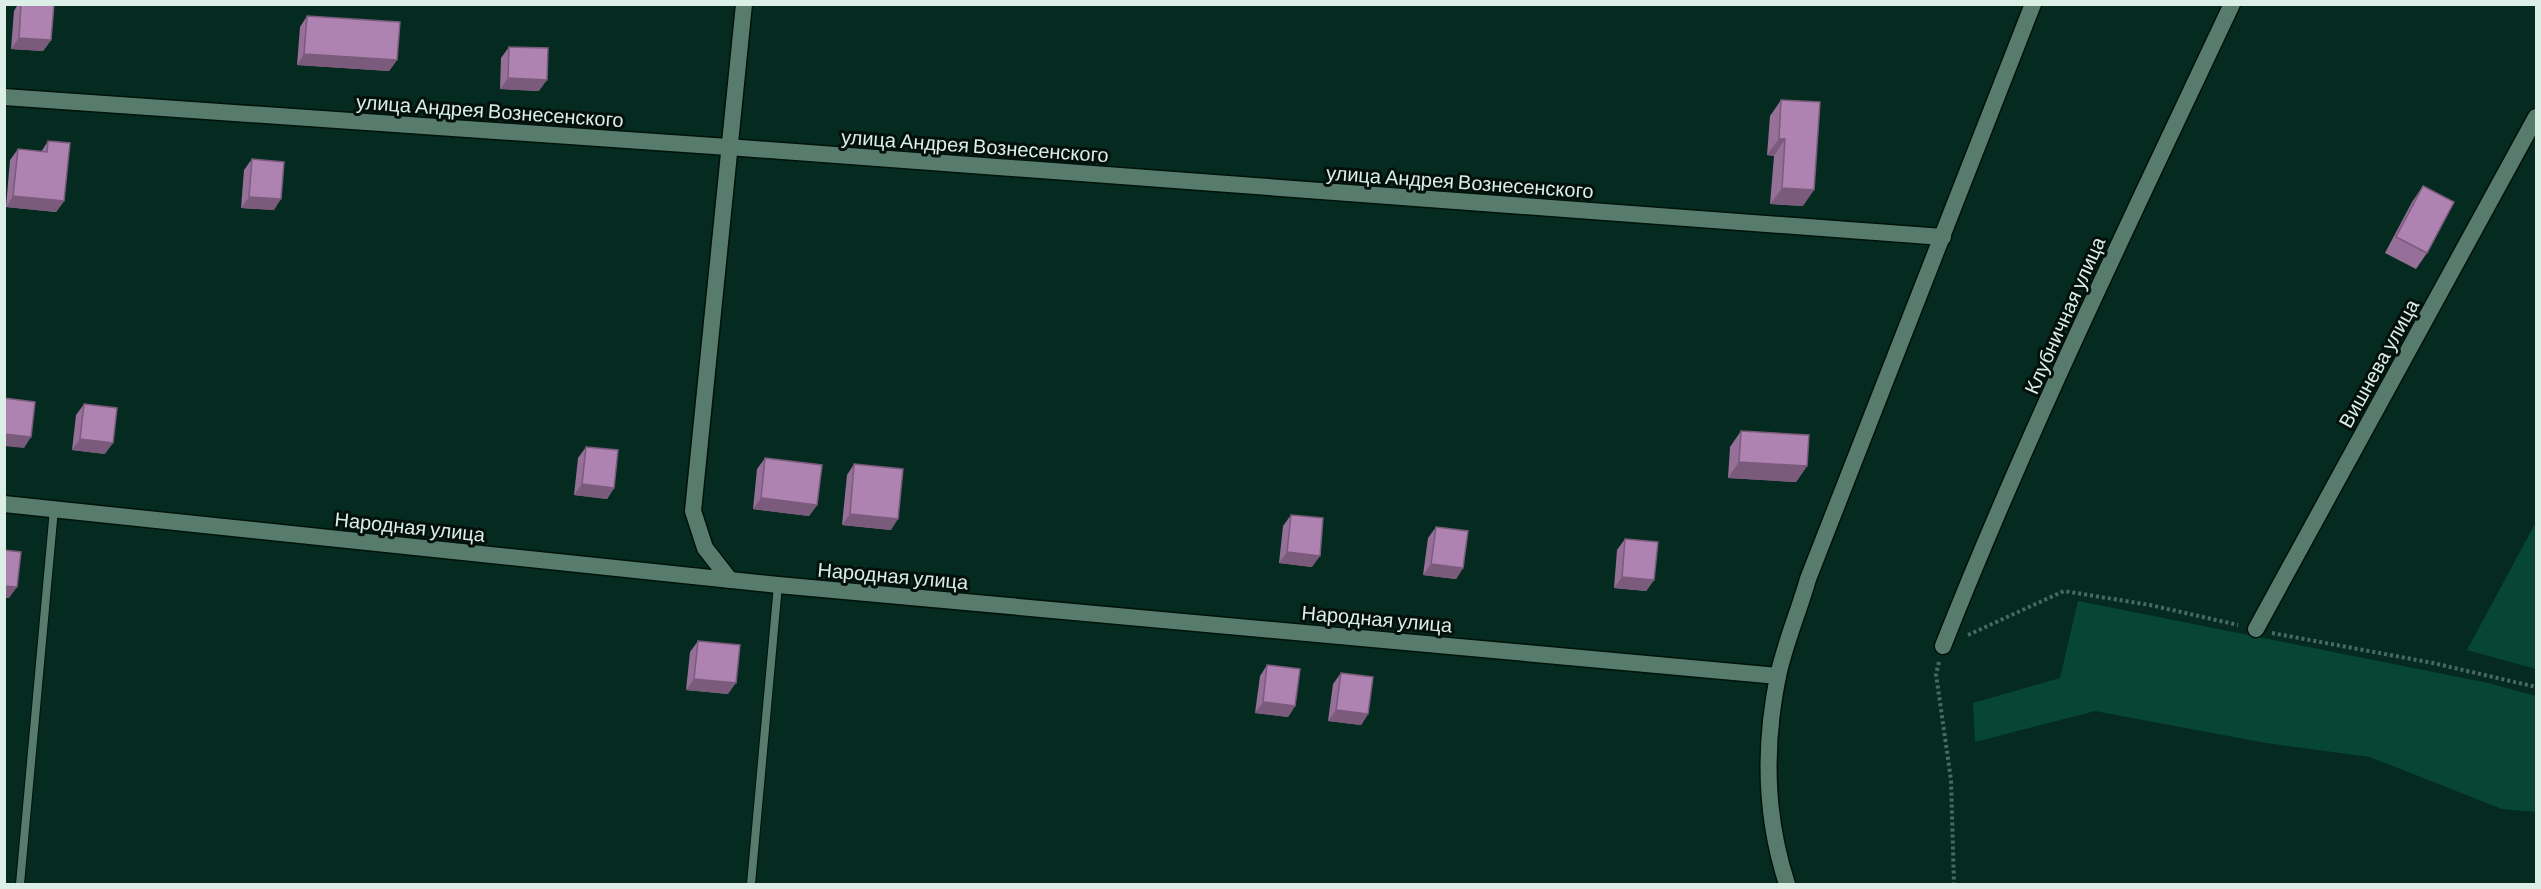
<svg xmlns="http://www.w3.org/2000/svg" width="2541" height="889" viewBox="0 0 2541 889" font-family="Barlow,sans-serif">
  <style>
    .green { fill: #074635 }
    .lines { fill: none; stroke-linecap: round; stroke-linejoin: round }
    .lane-casing { stroke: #00120a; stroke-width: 10 }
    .street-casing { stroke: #00120a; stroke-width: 19 }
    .path { stroke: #496a60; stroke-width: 4; stroke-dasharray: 3 3; stroke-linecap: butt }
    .lane { stroke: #577c6e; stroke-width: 8 }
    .street { stroke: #577c6e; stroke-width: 16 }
    .wall { fill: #967098 }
    .shaded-wall { fill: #7a5b7c }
    .building { fill: #ae82b1; stroke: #7a5b7c; stroke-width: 1.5 }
    .labels { text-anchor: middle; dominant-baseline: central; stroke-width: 6; stroke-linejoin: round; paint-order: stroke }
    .street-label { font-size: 20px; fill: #dbefe7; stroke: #03100b }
  </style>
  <rect width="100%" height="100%" fill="#052b20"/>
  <g class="green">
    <path d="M2536 522V669L2467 650Z"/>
    <path d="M2078 601 2488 683 2536 696V812L2502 809 2370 757 2266 743 2095 711 1975 742 1973 703 2060 678Z"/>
  </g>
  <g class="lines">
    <g class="lane-casing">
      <g id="lane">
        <path d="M20 884 54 509"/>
        <path d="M751 884 778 585"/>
      </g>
    </g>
    <g class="street-casing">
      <g id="street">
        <path d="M4 97 728 147 1943 237"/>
        <path d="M4 504 778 585 1778 676"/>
        <path d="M730 580 705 548 693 511 744 4"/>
        <path d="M2256 629 2536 117"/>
        <path d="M1943 646C2029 428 2132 217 2232 4"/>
        <path d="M1787 884C1765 817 1764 745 1778 676 1785 643 1799 611 1808 579L2033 4"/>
      </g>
    </g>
    <g class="path">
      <path d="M2272 633 2433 663 2536 687"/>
      <path d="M1968 635 2064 591 2150 605 2238 625"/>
      <path d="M1939 662 1936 674 1951 780 1954 884"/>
    </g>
    <use href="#lane" class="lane"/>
    <use href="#street" class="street"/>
  </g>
  <g class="wall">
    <path d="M18 4H54L51 40 43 51 11 49 14 11Z"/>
    <path d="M307 16 397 60 389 71 297 65 300 27Z"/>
    <path d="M509 47 539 91 500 89 501 58Z"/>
    <path d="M1781 100 1803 206 1770 204 1774 156 1767 155 1770 116Z"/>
    <path d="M48 141 64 201 56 212 6 207 10 160 18 149 41 152Z"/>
    <path d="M252 159 274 210 241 208 244 170Z"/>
    <path d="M2423 186 2427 253 2416 269 2385 253 2412 202Z"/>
    <path d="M84 404 105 454 72 450 76 415Z"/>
    <path d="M1741 431 1807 466 1796 482 1728 478 1730 447Z"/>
    <path d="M586 447 614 488 607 499 574 495 578 458Z"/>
    <path d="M765 458 817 505 809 516 753 509 757 469Z"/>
    <path d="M854 464 891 530 842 525 847 475Z"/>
    <path d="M1291 515 1312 567 1279 563 1283 526Z"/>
    <path d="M1436 527 1463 568 1456 579 1423 575 1428 538Z"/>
    <path d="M1625 539 1654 580 1646 591 1614 588 1617 550Z"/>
    <path d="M698 641 728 694 686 690 690 652Z"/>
    <path d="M1267 665 1295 706 1288 717 1255 713 1260 676Z"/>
    <path d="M1341 673 1368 714 1361 725 1328 721 1333 684Z"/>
  </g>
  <g class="shaded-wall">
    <path d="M19 38 51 40 43 51 11 49Z"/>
    <path d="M304 54 397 60 389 71 297 65Z"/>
    <path d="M508 78 547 80 539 91 500 89Z"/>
    <path d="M1779 139H1785L1774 156 1767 155Z"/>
    <path d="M1782 188 1814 190 1803 206 1770 204Z"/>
    <path d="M13 196 64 201 56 212 6 207Z"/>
    <path d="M249 197 281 199 274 210 241 208Z"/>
    <path d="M4 434 31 437 24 448 4 446Z"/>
    <path d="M80 439 113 443 105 454 72 450Z"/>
    <path d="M1739 462 1807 466 1796 482 1728 478Z"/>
    <path d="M582 484 614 488 607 499 574 495Z"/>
    <path d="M761 498 817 505 809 516 753 509Z"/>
    <path d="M850 514 898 519 891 530 842 525Z"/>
    <path d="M1287 552 1320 556 1312 567 1279 563Z"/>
    <path d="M1431 564 1463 568 1456 579 1423 575Z"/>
    <path d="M1622 577 1654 580 1646 591 1614 588Z"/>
    <path d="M4 586 17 587 9 598H4Z"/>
    <path d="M694 679 736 683 728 694 686 690Z"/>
    <path d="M1263 702 1295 706 1288 717 1255 713Z"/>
    <path d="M1336 710 1368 714 1361 725 1328 721Z"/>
  </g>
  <g class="building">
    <path d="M21 4H54L51 40 19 38Z"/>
    <path d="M307 16 400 22 397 60 304 54Z"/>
    <path d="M509 47 548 48 547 80 508 78Z"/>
    <path d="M1781 100 1820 102 1814 190 1782 188 1785 139H1779Z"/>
    <path d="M48 141 70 143 64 201 13 196 18 149 47 152Z"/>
    <path d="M252 159 284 162 281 199 249 197Z"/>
    <path d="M2423 186 2454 202 2427 253 2396 237Z"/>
    <path d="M4 398 35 402 31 437 4 434Z"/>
    <path d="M84 404 117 408 113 443 80 439Z"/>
    <path d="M1741 431 1809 435 1807 466 1739 462Z"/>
    <path d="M586 447 618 450 614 488 582 484Z"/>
    <path d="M765 458 822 465 817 505 761 498Z"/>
    <path d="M854 464 903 469 898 519 850 514Z"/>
    <path d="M1291 515 1323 518 1320 556 1287 552Z"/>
    <path d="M1436 527 1468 531 1463 568 1431 564Z"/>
    <path d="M1625 539 1658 542 1654 580 1622 577Z"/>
    <path d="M4 550 21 552 17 587 4 586Z"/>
    <path d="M698 641 740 645 736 683 694 679Z"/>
    <path d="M1267 665 1300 669 1295 706 1263 702Z"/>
    <path d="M1341 673 1373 677 1368 714 1336 710Z"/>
  </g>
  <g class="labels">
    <g class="street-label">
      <text transform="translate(490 110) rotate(4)">улица Андрея Вознесенского</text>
      <text transform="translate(975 145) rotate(4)">улица Андрея Вознесенского</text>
      <text transform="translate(1460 181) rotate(4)">улица Андрея Вознесенского</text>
      <text transform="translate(2064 315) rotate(-66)">Клубничная улица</text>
      <text transform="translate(2378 363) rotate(-61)">Вишнева улица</text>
      <text transform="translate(410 526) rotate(6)">Народная улица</text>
      <text transform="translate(893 575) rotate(5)">Народная улица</text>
      <text transform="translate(1377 618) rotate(5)">Народная улица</text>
    </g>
  </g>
  <rect width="2541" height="889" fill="none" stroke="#dbefe7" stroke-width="12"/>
</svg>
